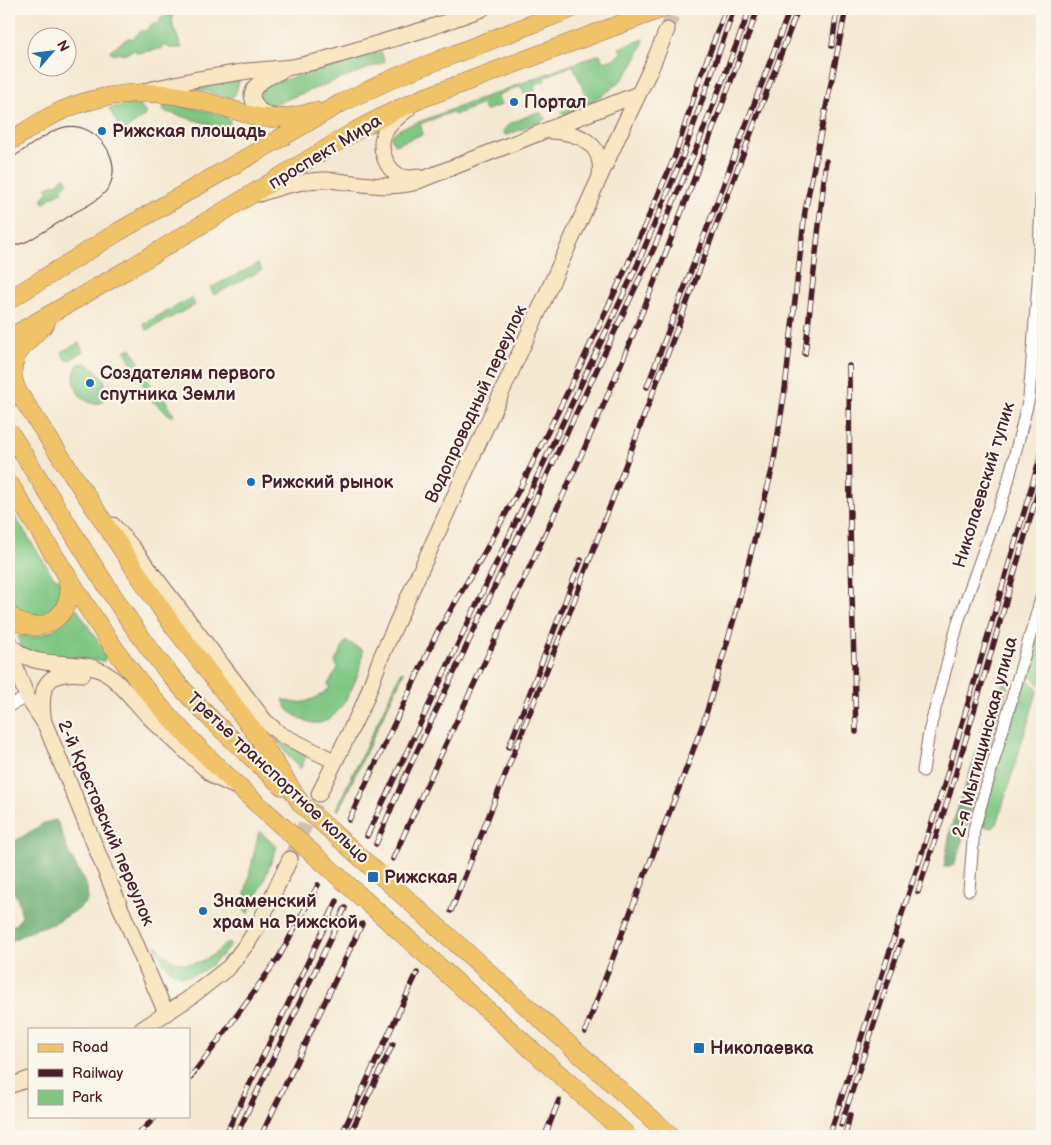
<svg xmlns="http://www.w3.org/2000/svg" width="1051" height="1145" viewBox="0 0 1051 1145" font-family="'Balsamiq Sans',sans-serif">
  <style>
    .green { fill: #7ec682; stroke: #647256 }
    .forest { fill: #66ab70; stroke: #58654e }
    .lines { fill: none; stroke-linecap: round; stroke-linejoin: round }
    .secondary-tunnel { stroke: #d3c0b1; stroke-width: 15; stroke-dasharray: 15 8; stroke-linecap: butt }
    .street-casing { stroke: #866565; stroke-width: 13 }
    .secondary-casing { stroke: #866565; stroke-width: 17 }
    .primary-casing { stroke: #866565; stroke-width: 19 }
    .street { stroke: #fff; stroke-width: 11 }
    .secondary { stroke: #f9e7c3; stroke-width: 15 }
    .primary { stroke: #f1c369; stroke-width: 18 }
    .tram { stroke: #4a1f2b; stroke-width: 1 }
    .rail-casing { stroke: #4a1f2b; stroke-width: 5.5 }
    .rail { stroke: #fbf7ec; stroke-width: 4; stroke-dasharray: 11; stroke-linecap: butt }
    .primary-bridge-casing { stroke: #866565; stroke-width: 19; stroke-linecap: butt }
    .primary-bridge { stroke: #f1c369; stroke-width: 18 }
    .poi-dot { fill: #1f6fb2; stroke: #fbf7ec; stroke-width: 2 }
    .labels { text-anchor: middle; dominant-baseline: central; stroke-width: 4.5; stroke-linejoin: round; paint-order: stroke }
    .poi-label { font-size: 18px; font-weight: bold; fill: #4a1f2b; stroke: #fbf7ec; text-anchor: start }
    .street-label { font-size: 18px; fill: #4a1f2b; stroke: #fbf7ec }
  </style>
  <rect width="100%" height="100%" fill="#fbf7ec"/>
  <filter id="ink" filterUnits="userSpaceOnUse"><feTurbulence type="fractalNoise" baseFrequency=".02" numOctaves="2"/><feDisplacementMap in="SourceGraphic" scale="10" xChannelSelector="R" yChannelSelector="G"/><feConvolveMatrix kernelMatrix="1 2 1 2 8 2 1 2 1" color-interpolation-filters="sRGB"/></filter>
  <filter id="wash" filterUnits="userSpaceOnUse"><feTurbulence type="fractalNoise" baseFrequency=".0096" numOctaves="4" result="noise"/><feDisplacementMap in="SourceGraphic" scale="20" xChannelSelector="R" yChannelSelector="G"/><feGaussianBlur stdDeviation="1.12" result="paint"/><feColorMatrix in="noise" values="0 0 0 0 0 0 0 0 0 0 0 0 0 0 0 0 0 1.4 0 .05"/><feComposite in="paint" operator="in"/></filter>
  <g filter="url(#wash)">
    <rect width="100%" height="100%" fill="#f5e8d2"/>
    <g class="green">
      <path d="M172 12 173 26 182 48H169L168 46H161V49L137 53 136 50 129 51V53L113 54 111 53 110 50 130 37 132 39 142 30 143 32 149 29 148 27 154 23 155 25 161 21 160 19Z"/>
      <path d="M644 39C637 66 618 89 593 100L594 104 564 115 561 112 588 101 573 65 545 77 546 80 534 85 536 90 525 95 521 86 497 95 501 105 485 111 482 104 454 115 452 112 420 124 423 134 395 145 391 137 395 132 402 128 600 54 603 62 614 59 616 57 622 54 619 48Z"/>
      <path d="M381 52 385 62 277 103 269 106 264 105 259 95 263 87 273 83Z"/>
      <path d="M238 79 239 81 235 95 230 98 193 88V86Z"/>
      <path d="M166 101 226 116 229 119 230 124 226 128 219 127 163 111Z"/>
      <path d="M133 104 140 106 147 114 122 132 109 108Z"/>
      <path d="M535 113H541L544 116 545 119 508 135 504 134 503 131 509 124Z"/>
      <path d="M64 176 68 182 61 189 63 192 51 197 44 204 42 199 49 191 46 187 58 183Z"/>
      <path d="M258 264 262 270 214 295 210 288Z"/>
      <path d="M192 298 195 305 147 330 143 324Z"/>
      <path d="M79 343 83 352 69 360H66L62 353 63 351Z"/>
      <path d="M131 348 151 385 145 388 125 351Z"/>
      <path d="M84 363C100 369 114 387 101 403 80 408 66 379 79 364Z"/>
      <path d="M162 393 174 415 172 417 150 399Z"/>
      <path d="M9 507 53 576 57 579 59 578 62 596 53 610 44 616 37 617 22 614 13 602 9 594Z"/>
      <path d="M75 609H77L103 649 106 655 104 661 35 655 21 648 18 636C24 635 29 637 35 636 53 633 64 623 75 609Z"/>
      <path d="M1042 617V674L1039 685 1027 672Z"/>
      <path d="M346 641 363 650C363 670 342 720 319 723 312 724 306 721 300 718 291 714 286 709 283 699 301 708 315 699 330 688L328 684 338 668 335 662Z"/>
      <path d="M402 671 404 672 338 811 336 809Z"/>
      <path d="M1025 679 1028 680 1038 689 997 824 992 828 987 827 982 824V818L1022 681Z"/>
      <path d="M276 740 307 754 300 769Z"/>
      <path d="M259 831 277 847 263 883 248 914 242 908Z"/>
      <path d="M227 942 231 945C217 961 191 989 169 969 162 963 159 953 156 945 177 974 206 966 227 942Z"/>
    </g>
    <g class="forest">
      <path d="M1011 655 1015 660 1014 666 957 858 955 864 950 867H944L950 831 973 763 990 698 1002 684Z"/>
      <path d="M56 820 59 825 67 849 87 887 88 900 79 909 63 918 53 924 35 929 9 942V927L15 925 22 917 18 899 9 885V845L44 823Z"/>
    </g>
  </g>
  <g filter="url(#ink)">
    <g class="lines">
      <g class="secondary-tunnel">
        <path d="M667 30 675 9"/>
        <path d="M290 859 319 794"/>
      </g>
      <g class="street-casing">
        <g id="street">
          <path d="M9 706 27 697"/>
          <path d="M923 771 929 732 959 619 1007 486 1029 398 1038 283 1042 174"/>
          <path d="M969 890 974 829 1042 595"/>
        </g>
      </g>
      <g class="secondary-casing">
        <g id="secondary">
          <path d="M148 90 193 80 248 71 292 67 319 61 426 29 482 9"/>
          <path d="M408 109C399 116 388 124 384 134 378 148 386 168 398 175 405 179 411 178 418 177"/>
          <path d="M275 117C262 114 254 108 252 95 255 81 270 77 281 71"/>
          <path d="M550 131C577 132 604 142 600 175"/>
          <path d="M259 194C279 187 307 179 328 180 355 182 385 190 413 183L638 94"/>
          <path d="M113 525 133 548 265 721 280 734 334 761"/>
          <path d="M9 642C29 672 68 658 97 669 117 676 135 703 150 718 170 737 190 755 210 773L215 777 234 786"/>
          <path d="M9 650 27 697 45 724 121 909 166 1013"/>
          <path d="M44 723C39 689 43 670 83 674"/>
          <path d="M319 794 365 701 381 657 619 135 651 68 667 30"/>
          <path d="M142 1029 188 999 229 967 249 941 258 926 290 859"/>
          <path d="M9 1086 29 1079"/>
        </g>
      </g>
      <g class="primary-casing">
        <g id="primary">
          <path d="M9 142C22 134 34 125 47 118 84 97 131 89 173 95 200 98 231 110 257 117 277 120 296 117 315 111"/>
          <path d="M9 300 118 232 341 103 398 76 571 9"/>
          <path d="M46 323C25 344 2 359 18 392L152 595 174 627 257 735 301 804"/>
          <path d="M9 338 132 267 357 130 394 111 423 98 661 9"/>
          <path d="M91 562C117 602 142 642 173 678 206 717 245 751 282 786"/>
          <path d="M66 574C86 605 105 637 128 667 172 725 226 777 281 825"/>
          <path d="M9 614C36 643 79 615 67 577"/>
        </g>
      </g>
      <use href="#street" class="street"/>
      <use href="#secondary" class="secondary"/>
      <use href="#primary" class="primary"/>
      <path class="tram" d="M9 160C23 151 50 130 65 127 98 121 127 164 106 191 98 201 85 207 74 213 59 223 43 232 28 241L17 245H9"/>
      <g class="rail-casing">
        <g id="rail">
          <path d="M832 46 837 9"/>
          <path d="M805 354 826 161"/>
          <path d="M849 366 850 525 856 732"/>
          <path d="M647 387 790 9"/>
          <path d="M509 747 581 560"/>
          <path d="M349 820 437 633 483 555 521 486 576 375 628 264 675 156 699 81 726 9"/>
          <path d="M367 836 636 268 682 158 734 9"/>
          <path d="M376 844 403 781 654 248 700 139 750 9"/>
          <path d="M393 859C457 715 529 574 593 429 654 291 705 149 758 9"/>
          <path d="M918 892 950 793 1042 478"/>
          <path d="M451 911 571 609 798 9"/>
          <path d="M585 1032 623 931 679 788 704 721 736 612 773 466 785 389 805 211 846 9"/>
          <path d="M189 1079 219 1040 279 957 318 885"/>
          <path d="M841 1125 901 942"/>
          <path d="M137 1136 156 1116"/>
          <path d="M225 1136 337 901"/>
          <path d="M236 1136 345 908"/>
          <path d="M261 1136 362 924"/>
          <path d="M341 1136 417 973"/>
          <path d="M349 1136 393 1044"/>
          <path d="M545 1136 559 1100"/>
          <path d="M829 1136 942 792 1042 451"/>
          <path d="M845 1136 850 1115"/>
        </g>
      </g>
      <use href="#rail" class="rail"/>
      <g class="primary-bridge-casing">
        <g id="primary-bridge">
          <path d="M9 431 91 562"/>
          <path d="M9 483 66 574"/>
          <path d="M301 804 671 1136"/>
          <path d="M281 825 628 1136"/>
        </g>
      </g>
      <use href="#primary-bridge" class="primary-bridge"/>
    </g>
  </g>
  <g class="poi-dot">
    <circle cx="514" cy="102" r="5"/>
    <circle cx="102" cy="131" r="5"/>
    <circle cx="90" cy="383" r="5"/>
    <circle cx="251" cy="482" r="5"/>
    <rect x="367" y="871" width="12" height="12" rx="2.5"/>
    <circle cx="203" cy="911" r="5"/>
    <rect x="693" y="1042" width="12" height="12" rx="2.5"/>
  </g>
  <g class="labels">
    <g class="poi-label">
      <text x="524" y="102">Портал</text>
      <text x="112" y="131">Рижская площадь</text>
      <text x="100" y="373">Создателям первого<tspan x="100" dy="21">спутника Земли</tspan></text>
      <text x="261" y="482">Рижский рынок</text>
      <text x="384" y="877">Рижская</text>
      <text x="213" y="901">Знаменский<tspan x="213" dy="21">храм на Рижской</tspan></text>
      <text x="710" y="1048">Николаевка</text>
    </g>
    <g class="street-label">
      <text transform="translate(325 152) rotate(-31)">проспект Мира</text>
      <text transform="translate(476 404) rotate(-65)">Водопроводный переулок</text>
      <text transform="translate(984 485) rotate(-73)">Николаевский тупик</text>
      <text transform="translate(985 737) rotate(-75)">2-я Мытищинская улица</text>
      <text transform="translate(278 778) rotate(43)">Третье транспортное кольцо</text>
      <text transform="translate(106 823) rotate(67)">2-й Крестовский переулок</text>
    </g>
  </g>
  <rect width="1051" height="1145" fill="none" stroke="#fbf7ec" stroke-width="30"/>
  <rect x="28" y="1028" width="162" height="90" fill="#fbf7ec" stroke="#b4a19f"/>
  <rect x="38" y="1044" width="25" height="8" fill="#f1c369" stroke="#b4a19f"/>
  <text x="72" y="1052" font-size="15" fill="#4a1f2b">Road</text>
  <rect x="38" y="1069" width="25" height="8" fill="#4a1f2b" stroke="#b4a19f"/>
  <text x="72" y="1078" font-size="15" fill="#4a1f2b">Railway</text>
  <rect x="38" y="1090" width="25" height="15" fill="#7ec682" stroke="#b4a19f"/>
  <text x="72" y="1102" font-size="15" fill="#4a1f2b">Park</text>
  <g transform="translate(52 52) rotate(62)"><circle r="24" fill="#fbf7ec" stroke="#b4a19f"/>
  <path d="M0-4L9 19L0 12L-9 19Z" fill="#1f6fb2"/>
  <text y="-8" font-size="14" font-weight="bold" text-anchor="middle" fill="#4a1f2b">N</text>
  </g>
</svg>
